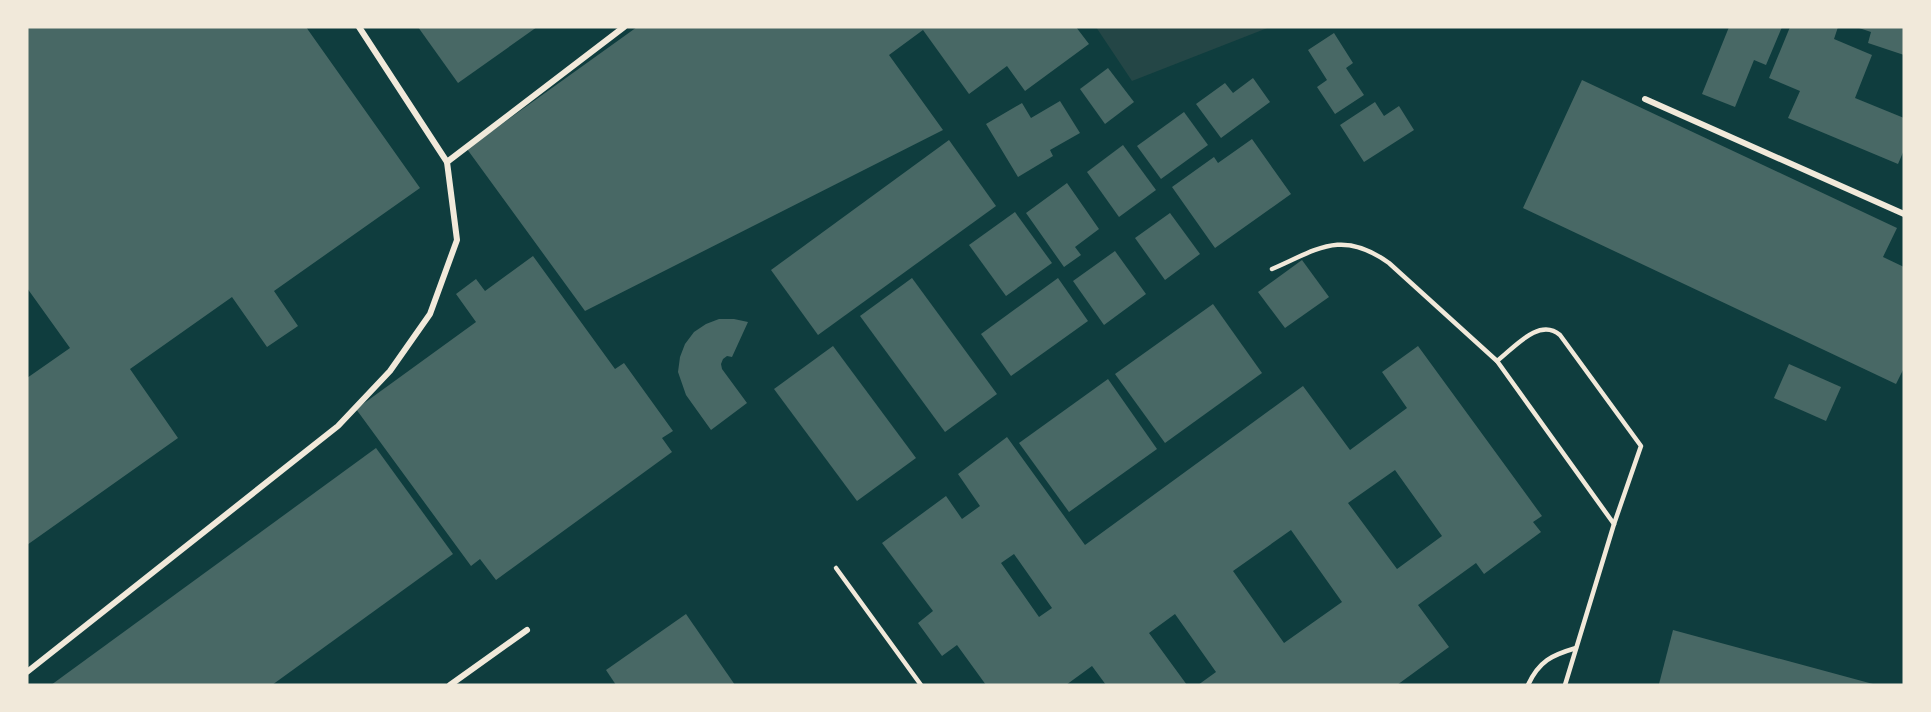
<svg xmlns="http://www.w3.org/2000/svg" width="1931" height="712" viewBox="0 0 1931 712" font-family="'PT Serif',serif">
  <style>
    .green { fill: #244646 }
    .building { fill: #486865; fill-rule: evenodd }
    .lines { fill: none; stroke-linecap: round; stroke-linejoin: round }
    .service { stroke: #f1e9da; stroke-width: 4.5 }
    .minor { stroke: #f1e9da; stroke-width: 6 }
  </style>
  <rect width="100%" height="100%" fill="#0f3d3e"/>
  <path class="green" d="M1096 27H1270L1132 81Z"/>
  <g class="building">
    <path d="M27 27H306L420 188 274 291 298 326 267 347 232 297 130 369 178 438 27 545V378L70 348 27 288Z"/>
    <path d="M418 27H537L458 83Z"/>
    <path d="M637 27H1076L1089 44 1025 91 1007 66 969 94 923 30 889 55 943 130 585 311 467 149Z"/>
    <path d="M1729 27H1782L1766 65 1754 60 1735 107 1702 94Z"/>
    <path d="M1790 27H1838L1834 39 1872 55 1855 98 1904 118V150L1898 164 1788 118 1800 91 1769 78Z"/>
    <path d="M1856 27H1904V55L1868 43 1871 32Z"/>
    <path d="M1334 33 1353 63 1346 68 1364 95 1335 114 1317 87 1327 80 1308 50Z"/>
    <path d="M1108 68 1134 102 1105 124 1080 89Z"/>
    <path d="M1253 78 1270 102 1221 138 1196 104 1225 83 1233 93Z"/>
    <path d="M1582 80 1897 228 1883 257 1904 267V368L1896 384 1523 208Z"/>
    <path d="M1060 101 1080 133 1050 150 1053 156 1018 177 986 124 1022 103 1031 118Z"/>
    <path d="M1375 102 1384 116 1399 106 1414 130 1364 162 1340 125Z"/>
    <path d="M1184 112 1208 145 1161 179 1137 146Z"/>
    <path d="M1252 139 1291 194 1215 248 1172 187 1214 157 1218 163Z"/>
    <path d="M949 140 996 206 818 335 771 270Z"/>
    <path d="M1123 145 1156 190 1119 217 1087 172Z"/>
    <path d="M1067 183 1099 229 1075 247 1081 255 1064 267 1026 213Z"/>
    <path d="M1015 212 1052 263 1006 296 969 245Z"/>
    <path d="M1170 213 1200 254 1165 280 1135 238Z"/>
    <path d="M1115 251 1146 294 1104 325 1073 281Z"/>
    <path d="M533 256 615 369 624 363 673 431 662 438 672 452 496 580 480 559 471 566 356 409 476 322 456 294 476 279 485 291Z"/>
    <path d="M1302 260 1329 297 1285 328 1258 292Z"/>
    <path d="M912 278 997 394 945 432 860 316Z"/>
    <path d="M1058 278 1088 321 1011 376 981 334Z"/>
    <path d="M1213 304 1262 373 1165 443 1115 374Z"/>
    <path d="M719 319H734L748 322 732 357 727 356 723 359 721 364 722 369 747 403 711 430 686 395 678 372 680 357 685 344 694 332 706 324Z"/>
    <path d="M833 346 916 458 857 501 774 389Z"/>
    <path d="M1418 346 1542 516 1533 522 1541 532 1484 574 1476 563 1418 605 1449 647 1397 685H1198L1216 672 1175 614 1149 633 1187 685H1106L1092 666 1066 685H986L957 645 942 656 918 623 933 611 882 543 946 496 962 519 980 506 958 474 1007 437 1085 545 1303 386 1350 450 1407 408 1382 372ZM1395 470 1442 536 1397 569 1348 503ZM1291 530 1342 602 1284 643 1233 571ZM1014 554 1052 608 1039 617 1001 563Z"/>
    <path d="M1789 364 1841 387 1826 421 1774 398Z"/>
    <path d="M1108 379 1157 449 1069 512 1019 443Z"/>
    <path d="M376 448 453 554 272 685H51Z"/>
    <path d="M686 614 735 685H616L606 670Z"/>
    <path d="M1673 630 1873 684V685L1659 684Z"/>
  </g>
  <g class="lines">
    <g class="service">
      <path d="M1272 269C1318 249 1342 229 1389 263L1497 361 1614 524"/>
      <path d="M1497 361C1514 348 1539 317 1560 335L1641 446 1614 524 1565 685"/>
      <path d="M836 568 921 685"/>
      <path d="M1528 685C1539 661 1552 655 1576 648"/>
    </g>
    <g class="minor">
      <path d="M359 27 447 162"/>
      <path d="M1645 99 1904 214"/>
      <path d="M27 672 338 426 390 371 430 314 457 240 447 162 624 27"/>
      <path d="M450 685 527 630"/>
    </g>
  </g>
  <rect width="1931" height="712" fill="none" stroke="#f1e9da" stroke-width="57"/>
</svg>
